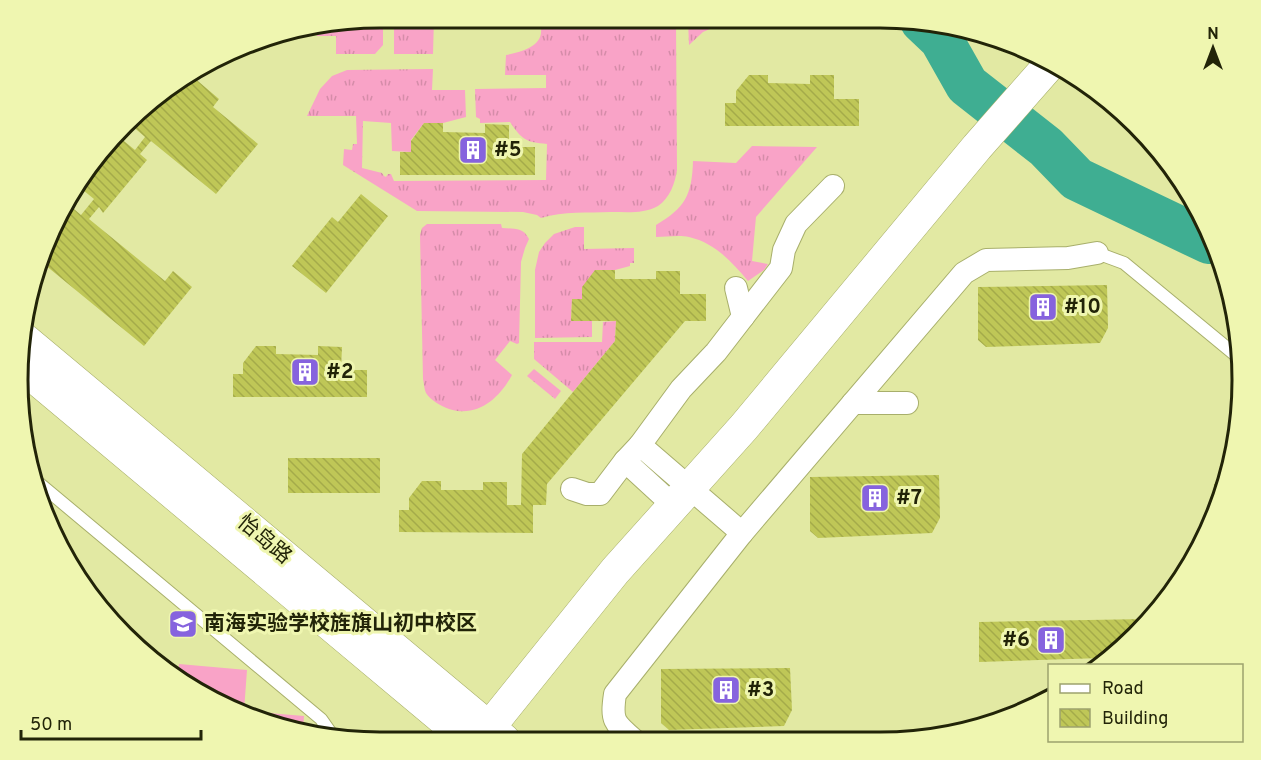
<svg xmlns="http://www.w3.org/2000/svg" width="1261" height="760" viewBox="0 0 1261 760" font-family="Overpass,'Noto Sans SC',sans-serif">
  <style>
    .grass { fill: url(#grass-tufts) }
    .pitch { fill: #f9a3c7 }
    .lines { fill: none; stroke-linecap: round; stroke-linejoin: round }
    .river { stroke: #3fae92; stroke-width: 44 }
    .building { fill: url(#building-back-hatch) }
    .lane-casing { stroke: #a8af6b; stroke-width: 14 }
    .street-casing { stroke: #a8af6b; stroke-width: 24 }
    .secondary-casing { stroke: #a8af6b; stroke-width: 33 }
    .lane { stroke: #fff; stroke-width: 12 }
    .street { stroke: #fff; stroke-width: 22 }
    .secondary { stroke: #fff; stroke-width: 32 }
    .labels { text-anchor: middle; dominant-baseline: central; stroke-width: 6; stroke-linejoin: round; paint-order: stroke }
    .poi-label { font-size: 21px; font-weight: bold; fill: #222408; stroke: #eff6b0; text-anchor: start }
    .street-label { font-size: 21px; fill: #222408; stroke: #eff6b0 }
    .rim { fill: none; stroke: #222408; stroke-width: 3 }
  </style>
  <defs>
    <pattern id="grass-tufts" width="24" height="20" patternUnits="userSpaceOnUse" patternTransform="scale(1.5)"><rect width="24" height="20" fill="#f9a3c7"/><path d="M3 7l-1-3M5 7V3M7 7l1-3M15 17l-1-3M17 17v-4M19 17l1-3" fill="none" stroke="#d58ca9"/></pattern>
    <pattern id="building-back-hatch" width="6" height="6" patternUnits="userSpaceOnUse" patternTransform="scale(1.5)"><rect width="6" height="6" fill="#bfc757"/><path d="M-1 5l2 2M0 0l6 6M5-1l2 2" fill="none" stroke="#a4ab4a"/></pattern>
  </defs>
  <rect width="100%" height="100%" fill="#e2e9a3"/>
  <g class="grass">
    <path d="M383 18V45L375 54H336V36H317V28Z"/>
    <path d="M394 18H434L433 54H394Z"/>
    <path d="M538 19 676 20 677 170C675 183 670 198 658 206 644 214 627 212 611 212 588 213 564 211 541 218L537 215 523 212 417 211 343 165 344 149 352 150 353 144H357L356 116H307L320 89 332 76 347 70 433 69 432 90H465L466 117 443 123H424L411 140V152L392 151 391 123 363 121 362 168 382 173 384 176 386 177 388 174H391L394 181 546 180 547 144C526 142 522 140 510 122L480 123V119L476 117 475 89 546 88V75H505L506 55C525 51 550 44 538 19Z"/>
    <path d="M688 20H777L778 21 726 22 703 32 689 45Z"/>
    <path d="M752 146 817 147 756 217 752 261 768 264 764 270 748 281C732 262 715 243 689 237 679 235 666 237 656 237V225C685 208 692 195 693 161L736 163Z"/>
    <path d="M427 224H501L502 228C514 229 523 227 529 239L525 248 521 262 519 343 517 344 510 341 495 360 512 375C499 399 477 418 449 409 441 406 430 400 426 393 424 389 424 383 423 379L420 235 422 228Z"/>
    <path d="M575 227H584V249L634 248V263H630V266L615 270 582 299H572L571 321H592V337L535 338V270L539 252 545 243 554 234Z"/>
    <path d="M616 321 615 341 573 392 534 359V342H602L603 322Z"/>
    <path d="M534 369 561 391 555 399 527 376Z"/>
  </g>
  <path class="pitch" d="M179 664 247 670 244 711 304 716 303 731 242 715 178 678Z"/>
  <g class="lines">
    <path class="river" d="M922 21 941 39 967 85 1046 147 1077 179 1209 242"/>
  </g>
  <g class="building">
    <path d="M749 75H768V83L810 84V75H834V99H859V126H725V103H736V91Z"/>
    <path d="M192 76 219 99 213 107 258 144 216 194 151 141 140 154 147 160 103 213 99 207 89 219 165 281 173 271 192 287 144 346 39 260 67 203 81 215 94 199 78 186 119 137 135 150 145 137 130 124 160 93Z"/>
    <path d="M424 123H443V132L485 133V124L509 125V147H535V175H400V152H411V141Z"/>
    <path d="M361 194 388 216 326 293 292 266 332 217 338 222Z"/>
    <path d="M595 270H615V279H656V271H680V294H706V321H685L547 484 546 505H533V533L399 532V510H409V498L422 481H441V490H483V482H507V505H521L522 454 615 341 616 321H571L572 299H582V287Z"/>
    <path d="M1107 285 1108 328 1100 343 986 347 978 340V287Z"/>
    <path d="M256 346H276V354L318 355V346L342 347 341 370H367V397H233V374H243V363Z"/>
    <rect x="288" y="458" width="92" height="35"/>
    <path d="M939 475 940 518 932 533 818 538 810 531V477Z"/>
    <path d="M1214 484H1226L1214 508Z"/>
    <path d="M1146 619 1102 658 979 662V622Z"/>
    <path d="M790 668 792 710 784 726 669 730 661 723V669Z"/>
  </g>
  <g class="lines">
    <g class="lane-casing">
      <g id="lane">
        <path d="M1097 253 1124 263 1238 357"/>
        <path d="M34 479 321 719 335 739"/>
      </g>
    </g>
    <g class="street-casing">
      <g id="street">
        <path d="M743 317 781 268 784 250 796 224 833 186"/>
        <path d="M853 403H907"/>
        <path d="M640 445 681 389 716 352 743 317 736 288"/>
        <path d="M572 489 587 494H600L625 461"/>
        <path d="M742 533 964 273 986 260 1068 258 1097 253"/>
        <path d="M634 740C614 723 611 721 615 694L742 533 640 445 625 461 673 505"/>
      </g>
    </g>
    <g class="secondary-casing">
      <g id="secondary">
        <path d="M25 340 504 740"/>
        <path d="M20 365 467 739"/>
        <path d="M479 740 615 571 744 427 977 147 1051 63"/>
      </g>
    </g>
    <use href="#lane" class="lane"/>
    <use href="#street" class="street"/>
    <use href="#secondary" class="secondary"/>
  </g>
  <defs>
    <g id="building-square" transform="scale(1.5)"><rect x="-9" y="-9" width="18" height="18" rx="4" fill="#8663de" stroke="#eff6b0"/><path d="M-4-6H4V6H1V3H-1V6H-4ZM-2.5-4.3h1.7v1.8h-1.7ZM.8-4.3h1.7v1.8H.8ZM-2.5-1h1.7V.8h-1.7ZM.8-1h1.7V.8H.8Z" fill="#fff"/></g>
    <g id="school-square" transform="scale(1.5)"><rect x="-9" y="-9" width="18" height="18" rx="4" fill="#8663de" stroke="#eff6b0"/><path d="M0-5L7-2L0 1L-7-2ZM-4 1L0 2.5L4 1V4Q0 6-4 4Z" fill="#fff"/></g>
  </defs>
  <g fill-rule="evenodd">
    <use href="#building-square" x="473" y="150"/>
    <use href="#building-square" x="1043" y="307"/>
    <use href="#building-square" x="305" y="372"/>
    <use href="#building-square" x="875" y="498"/>
    <use href="#school-square" x="183" y="624"/>
    <use href="#building-square" x="1051" y="640"/>
    <use href="#building-square" x="726" y="690"/>
  </g>
  <g class="labels">
    <g class="poi-label">
      <text x="494" y="150">#5</text>
      <text x="1064" y="307">#10</text>
      <text x="326" y="372">#2</text>
      <text x="896" y="498">#7</text>
      <text x="204" y="624">南海实验学校旌旗山初中校区</text>
      <text x="1030" y="640" text-anchor="end">#6</text>
      <text x="747" y="690">#3</text>
    </g>
    <g class="street-label">
      <text transform="translate(264 540) rotate(40)">怡岛路</text>
    </g>
  </g>
  <path d="M0 0H1261V760H0ZM380 28H880A352 352 0 0 1 1232 380V380A352 352 0 0 1 880 732H380A352 352 0 0 1 28 380V380A352 352 0 0 1 380 28Z" fill="#eff6b0" fill-rule="evenodd"/>
  <path class="rim" d="M380 28H880A352 352 0 0 1 1232 380V380A352 352 0 0 1 880 732H380A352 352 0 0 1 28 380V380A352 352 0 0 1 380 28Z"/>
  <rect x="1048" y="664" width="195" height="78" fill="#eff6b0" stroke="#9da26d" stroke-width="1.5"/>
  <rect x="1060" y="684" width="30" height="9" fill="#ffffff" stroke="#9da26d" stroke-width="1.5"/>
  <text x="1102" y="694" font-size="18" fill="#222408">Road</text>
  <rect x="1060" y="709" width="30" height="18" fill="url(#building-back-hatch)" stroke="#9da26d" stroke-width="1.5"/>
  <text x="1102" y="724" font-size="18" fill="#222408">Building</text>
  <g transform="translate(1213 48)" stroke="#eff6b0" stroke-width="4.5" paint-order="stroke">
  <path d="M0-4.5L10 22L0 15L-10 22Z" fill="#222408"/>
  <text y="-9" font-size="16" font-weight="bold" text-anchor="middle" fill="#222408">N</text>
  </g>
  <path d="M21 730v9h180v-9" fill="none" stroke="#222408" stroke-width="3"/>
  <text x="30" y="730" font-size="18" fill="#222408" stroke="#eff6b0" stroke-width="4.5" paint-order="stroke">50 m</text>
</svg>
